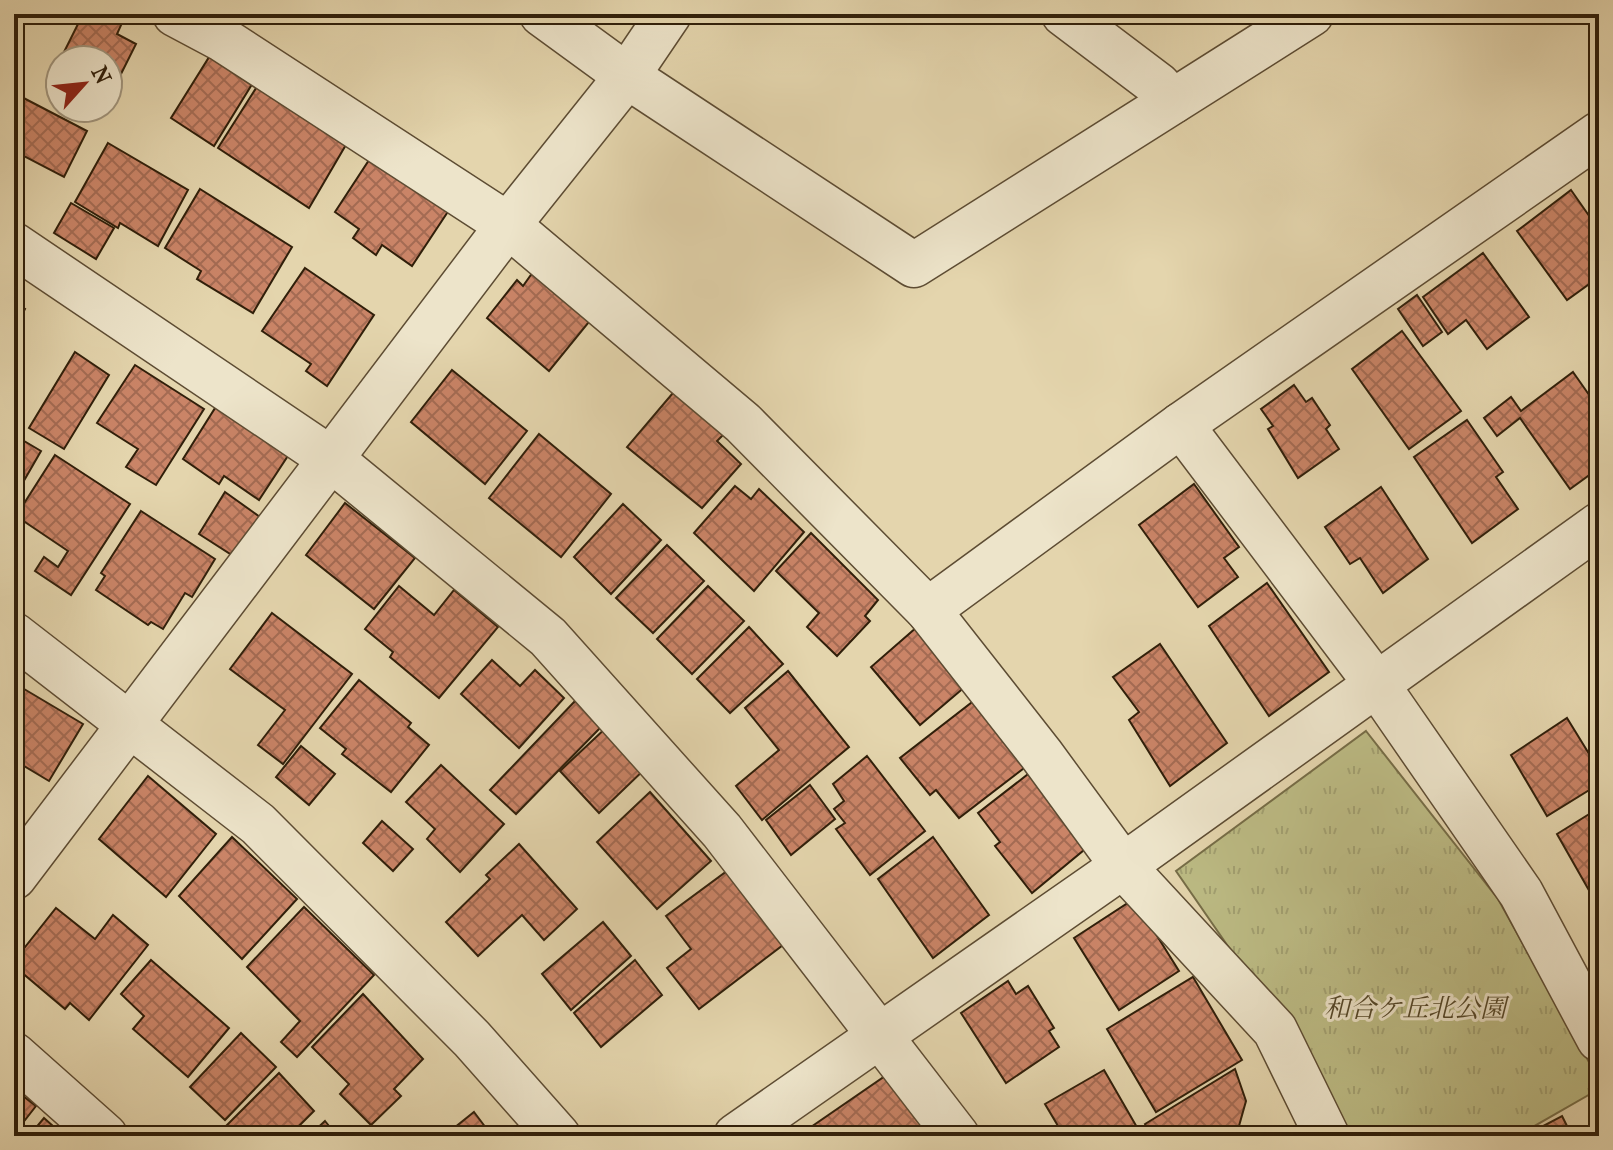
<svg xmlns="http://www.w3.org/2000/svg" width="1613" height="1150" viewBox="0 0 1613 1150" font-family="'IM FELL French Canon','Noto Serif JP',serif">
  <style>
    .grass { fill: url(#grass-tufts); stroke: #766d47; stroke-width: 2 }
    .building { fill: url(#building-cross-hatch); stroke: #301f0a; stroke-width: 2 }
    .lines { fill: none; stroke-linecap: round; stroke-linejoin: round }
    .street-casing { stroke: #5d4c33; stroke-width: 47 }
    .path { stroke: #301f0a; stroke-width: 5; stroke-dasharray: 2 4; stroke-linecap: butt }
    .street { stroke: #ede4ca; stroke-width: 44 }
    .labels { text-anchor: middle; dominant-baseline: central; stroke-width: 6; stroke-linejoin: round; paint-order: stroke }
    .park-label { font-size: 26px; font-style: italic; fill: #534628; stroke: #ede4ca }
  </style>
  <defs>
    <pattern id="grass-tufts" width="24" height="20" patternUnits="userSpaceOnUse" patternTransform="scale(2)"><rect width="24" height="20" fill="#bcbb84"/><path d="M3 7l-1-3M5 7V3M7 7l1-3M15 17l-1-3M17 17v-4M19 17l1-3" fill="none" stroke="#a2a071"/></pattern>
    <pattern id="building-cross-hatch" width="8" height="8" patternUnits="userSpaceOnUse" patternTransform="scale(2)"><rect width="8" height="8" fill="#ca8467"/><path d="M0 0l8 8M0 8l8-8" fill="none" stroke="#a46b53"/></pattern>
  </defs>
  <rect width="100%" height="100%" fill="#e4d5ad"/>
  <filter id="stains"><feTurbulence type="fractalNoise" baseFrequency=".0025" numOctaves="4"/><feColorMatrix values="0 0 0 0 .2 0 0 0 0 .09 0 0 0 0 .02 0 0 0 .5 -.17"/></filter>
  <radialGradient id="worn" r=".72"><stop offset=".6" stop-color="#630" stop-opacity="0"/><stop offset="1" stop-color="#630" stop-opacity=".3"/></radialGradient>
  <path class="grass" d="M1366 731 1498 899 1599 1080V1089L1517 1136H1341L1281 1023 1176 871Z"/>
  <g class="building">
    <path d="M83 14H126L117 34 136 44 108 100V60H60Z"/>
    <path d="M211 54 254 81 214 146 171 118Z"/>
    <path d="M60 61V81L52 77Z"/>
    <path d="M258 85 347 143 309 208 218 148Z"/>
    <path d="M14 93 87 131 64 177 14 151Z"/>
    <path d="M108 143 188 190 158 246 120 223 118 228 75 202Z"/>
    <path d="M373 154 451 207 412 266 382 245 376 255 353 238 359 229 335 212Z"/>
    <path d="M200 189 292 247 253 313 197 279 201 271 165 248Z"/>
    <path d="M1571 190 1599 230V277L1567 300 1517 231Z"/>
    <path d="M71 203 114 228 96 259 54 233Z"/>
    <path d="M1483 253 1529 317 1487 349 1466 320 1448 334 1423 297Z"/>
    <path d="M305 268 374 315 327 386 306 371 311 364 262 331Z"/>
    <path d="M533 272 593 317 549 371 487 318 517 280 523 286Z"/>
    <path d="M1417 295 1442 332 1423 346 1398 309Z"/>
    <path d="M14 303 25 309 14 330Z"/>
    <path d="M1402 331 1461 411 1409 449 1352 369Z"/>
    <path d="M75 352 109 375 64 449 29 428Z"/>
    <path d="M135 365 204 409 156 485 126 467 138 449 97 423Z"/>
    <path d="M452 370 527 431 485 484 411 422Z"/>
    <path d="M1573 372 1599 409V468L1570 489 1520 418 1497 436 1484 418 1511 397 1521 411Z"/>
    <path d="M1294 385 1306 402 1312 398 1330 425 1326 429 1339 449 1298 478 1268 429 1273 426 1261 409Z"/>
    <path d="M678 387 727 431 717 441 741 464 702 508 627 447Z"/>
    <path d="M222 397 295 445 259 500 224 476 219 484 183 459Z"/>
    <path d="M1467 420 1503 472 1496 477 1518 509 1472 543 1414 457Z"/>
    <path d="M539 434 611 494 561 557 489 498Z"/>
    <path d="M14 435 41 451 14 498Z"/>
    <path d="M55 455 130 504 71 595 35 571 44 557 58 567 68 551 16 516Z"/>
    <path d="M1194 484 1239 547 1224 558 1238 577 1198 607 1139 525Z"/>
    <path d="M735 486 751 499 759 489 804 532 754 591 694 533Z"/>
    <path d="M1381 487 1428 559 1383 593 1360 558 1350 564 1325 527Z"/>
    <path d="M225 492 260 517 235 557 199 534Z"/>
    <path d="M345 503 415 558 374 609 306 555Z"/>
    <path d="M623 504 661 540 611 594 574 557Z"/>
    <path d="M141 511 215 559 192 597 185 593 163 629 151 622 148 625 96 590 105 576 101 573Z"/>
    <path d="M811 533 878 600 865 616 870 621 837 656 807 627 819 613 776 571Z"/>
    <path d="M667 545 704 581 653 633 616 598Z"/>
    <path d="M1267 583 1329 672 1269 716 1209 626Z"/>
    <path d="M399 586 434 615 454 590 498 627 439 698 390 657 393 652 365 629Z"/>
    <path d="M708 586 744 621 692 674 657 639Z"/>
    <path d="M272 613 352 674 283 764 258 745 285 710 230 669Z"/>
    <path d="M749 627 783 664 730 713 697 679Z"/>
    <path d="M917 627 966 686 920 725 871 667Z"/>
    <path d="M1160 644 1227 743 1170 786 1129 720 1139 712 1113 677Z"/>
    <path d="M492 660 520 686 535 670 564 698 519 748 461 694Z"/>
    <path d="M788 671 849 747 762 820 736 786 779 750 745 708Z"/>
    <path d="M359 680 411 723 408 727 429 745 391 792 342 754 346 749 320 728Z"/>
    <path d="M14 683 83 724 49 781 14 760Z"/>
    <path d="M980 696 1032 762 959 818 936 790 930 795 900 758Z"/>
    <path d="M576 700 602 726 516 814 490 790Z"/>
    <path d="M1567 718 1599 770V784L1547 816 1511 755Z"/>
    <path d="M609 725 647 767 599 813 560 771Z"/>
    <path d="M301 746 335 774 309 805 276 777Z"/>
    <path d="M867 756 925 831 870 875 836 829 845 823 834 809 844 801 833 784Z"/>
    <path d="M441 765 504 824 460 872 427 839 435 829 406 802Z"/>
    <path d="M1032 771 1090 845 1032 893 995 846 1000 842 978 813Z"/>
    <path d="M148 776 216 834 166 897 99 839Z"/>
    <path d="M810 785 835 819 791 855 766 820Z"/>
    <path d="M650 792 711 861 657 909 597 842Z"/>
    <path d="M1599 808V908L1557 834Z"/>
    <path d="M382 821 413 849 393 871 363 843Z"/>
    <path d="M232 837 297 899 242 959 179 896Z"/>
    <path d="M933 837 989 915 933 958 878 879Z"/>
    <path d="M519 844 577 909 544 940 522 915 478 956 446 922 490 879 486 875Z"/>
    <path d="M727 871 783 945 699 1009 667 968 691 949 666 916Z"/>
    <path d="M1134 899 1179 971 1119 1010 1074 938Z"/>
    <path d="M304 907 374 975 297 1057 281 1042 300 1021 247 967Z"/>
    <path d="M56 908 95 939 113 915 148 945 89 1020 70 1003 65 1009 14 966V961Z"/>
    <path d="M603 922 631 956 571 1010 542 974Z"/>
    <path d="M151 960 229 1028 188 1077 133 1029 144 1016 121 994Z"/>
    <path d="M635 960 662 995 601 1047 574 1013Z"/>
    <path d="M1193 977 1242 1060 1156 1112 1107 1029Z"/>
    <path d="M1008 981 1016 994 1028 986 1054 1028 1049 1031 1059 1047 1006 1083 961 1013Z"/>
    <path d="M363 994 423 1059 394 1089 401 1096 371 1125 340 1094 349 1084 312 1047Z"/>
    <path d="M241 1033 276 1067 225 1120 190 1087Z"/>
    <path d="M1235 1069 1246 1101 1239 1126 1244 1136H1151L1145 1124Z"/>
    <path d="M1104 1070 1142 1136H1064L1045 1104Z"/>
    <path d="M891 1072 934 1136H817L811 1127Z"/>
    <path d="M279 1073 314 1111 289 1136H238L227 1125Z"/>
    <path d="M14 1089 36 1106 14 1134Z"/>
    <path d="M474 1112 492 1136H444Z"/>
    <path d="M1562 1116 1572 1136H1527L1526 1135Z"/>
    <path d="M44 1118 64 1136H29Z"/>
    <path d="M325 1121 337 1136H309Z"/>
    <path d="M1599 1128V1136H1583Z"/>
  </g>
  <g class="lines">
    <g class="street-casing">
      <g id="street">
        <path d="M175 14 222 39 508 225 743 423 928 610 1041 754 1123 866 1275 1030 1327 1136"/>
        <path d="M542 14 627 76 914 265 1311 14"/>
        <path d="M1064 14 1158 85 1173 101"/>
        <path d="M14 245 331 459 548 637 722 831 957 1136"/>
        <path d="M1181 425 1375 682 1521 893 1599 1039"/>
        <path d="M928 610 1181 425 1599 134"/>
        <path d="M14 635 258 824 472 1039 558 1136"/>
        <path d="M14 877 508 225 627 76 669 14"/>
        <path d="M14 1055 105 1136"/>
        <path d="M736 1136 1123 866 1599 525"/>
      </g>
    </g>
    <path class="path" d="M1585 14 1599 34"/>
    <use href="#street" class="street"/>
  </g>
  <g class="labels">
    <g class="park-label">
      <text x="1415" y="1008">和合ケ丘北公園</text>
    </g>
  </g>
  <rect width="1613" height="1150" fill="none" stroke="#e4d5ad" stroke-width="48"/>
  <rect x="16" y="16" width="1581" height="1118" fill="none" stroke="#301f0a" stroke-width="4"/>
  <rect x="24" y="24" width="1565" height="1102" fill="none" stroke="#301f0a" stroke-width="2"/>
  <g transform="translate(84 84) rotate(63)"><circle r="38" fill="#ede4ca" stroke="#a1957d" stroke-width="2"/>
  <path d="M0-6L14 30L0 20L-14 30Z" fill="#8f2418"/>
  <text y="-12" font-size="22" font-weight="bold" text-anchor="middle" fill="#301f0a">N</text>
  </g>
  <rect width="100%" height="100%" filter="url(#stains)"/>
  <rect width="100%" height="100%" fill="url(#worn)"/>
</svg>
